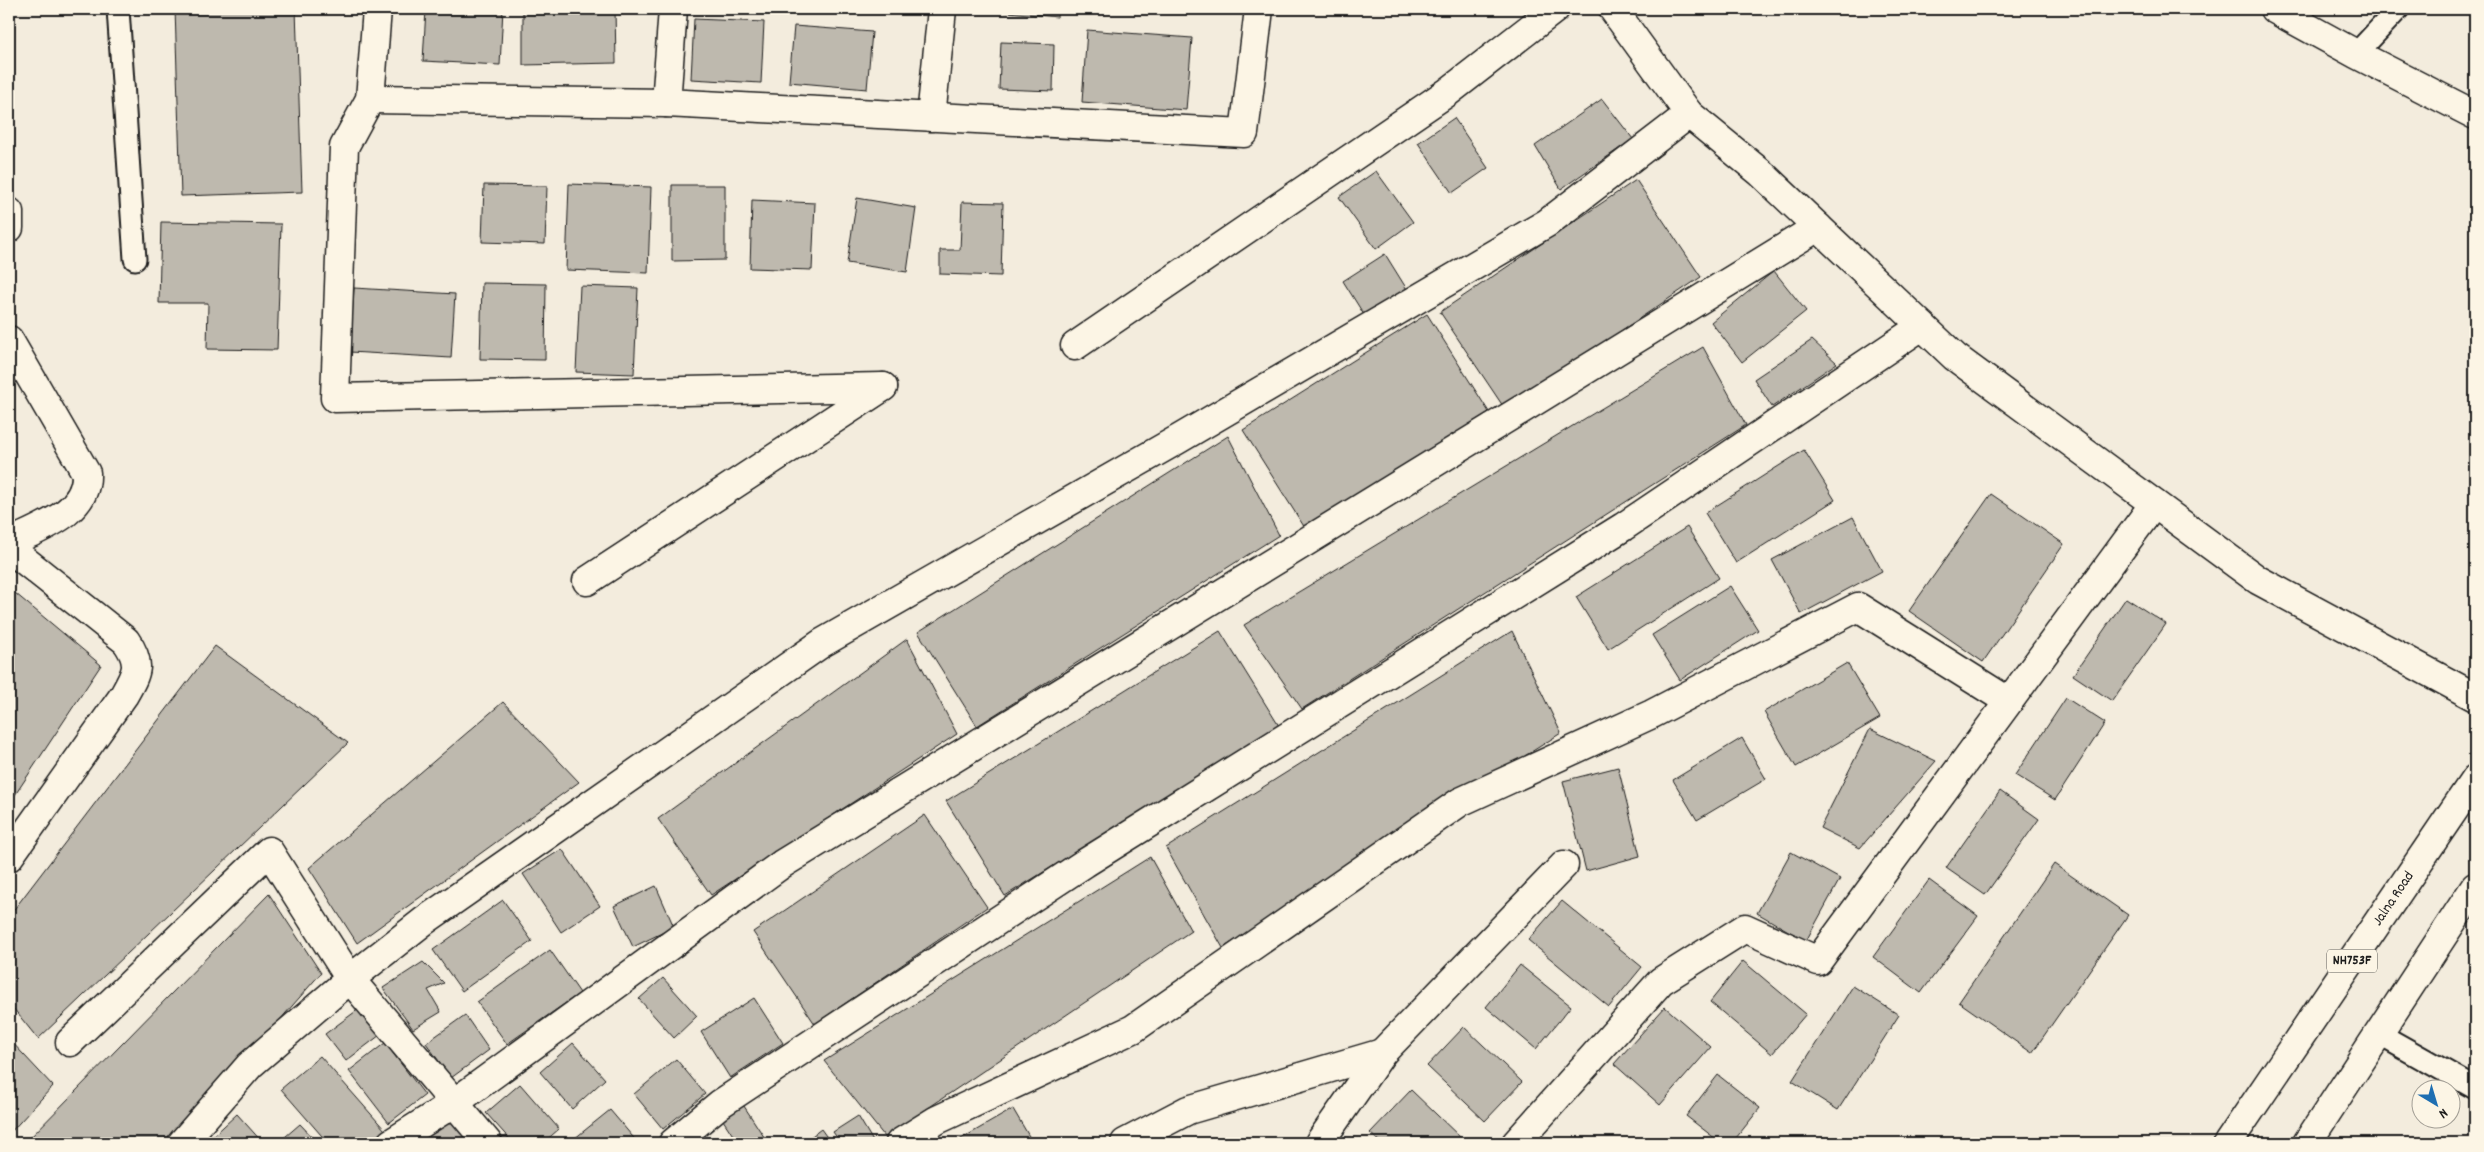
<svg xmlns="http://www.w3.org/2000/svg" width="2484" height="1152" viewBox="0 0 2484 1152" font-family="Dekko,sans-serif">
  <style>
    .building { fill: #beb9ae; stroke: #1c1c1c }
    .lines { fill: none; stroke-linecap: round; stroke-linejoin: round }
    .service-casing { stroke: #1c1c1c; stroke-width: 25 }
    .minor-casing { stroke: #1c1c1c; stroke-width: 31 }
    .tertiary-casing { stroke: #1c1c1c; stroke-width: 31 }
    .trunk-casing { stroke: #1c1c1c; stroke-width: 31 }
    .service { stroke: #fcf5e5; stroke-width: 21 }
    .minor { stroke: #fcf5e5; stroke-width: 28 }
    .tertiary { stroke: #fcf5e5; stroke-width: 28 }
    .trunk { stroke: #fcf5e5; stroke-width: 28 }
    .labels { text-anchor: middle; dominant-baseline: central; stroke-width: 4; stroke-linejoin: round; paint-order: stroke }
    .shield { fill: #fcf5e5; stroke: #5f5d58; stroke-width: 1 }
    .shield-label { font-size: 14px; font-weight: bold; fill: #1c1c1c }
    .street-label { font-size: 15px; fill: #1c1c1c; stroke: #fcf5e5 }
  </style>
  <rect width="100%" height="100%" fill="#f3ecdd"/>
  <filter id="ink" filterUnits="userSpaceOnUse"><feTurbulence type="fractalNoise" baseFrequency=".02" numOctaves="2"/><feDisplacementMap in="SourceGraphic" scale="10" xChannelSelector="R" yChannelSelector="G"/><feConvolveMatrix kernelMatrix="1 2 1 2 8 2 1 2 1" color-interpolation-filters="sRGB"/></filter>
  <g filter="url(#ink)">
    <g class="building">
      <path d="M175 9H296L302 192 181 196Z"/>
      <path d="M426 9H503L500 65 423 61Z"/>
      <path d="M523 9H615L616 63 523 65Z"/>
      <path d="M979 9H1058L1057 17Z"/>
      <path d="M694 19 764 22 761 83 691 79Z"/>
      <path d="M794 26 872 32 867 89 789 82Z"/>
      <path d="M1087 30 1192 38 1186 110 1082 102Z"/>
      <path d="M1001 42 1054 44 1053 91 999 89Z"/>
      <path d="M1602 99 1633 139 1561 189 1535 146Z"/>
      <path d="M1454 118 1488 168 1452 193 1418 143Z"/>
      <path d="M1376 171 1413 222 1376 249 1339 197Z"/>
      <path d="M1636 180 1701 277 1505 409 1440 312Z"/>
      <path d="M569 184 651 187 648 273 566 270Z"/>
      <path d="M484 185 547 186 545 244 482 242Z"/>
      <path d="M672 185H725V260L672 261Z"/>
      <path d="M857 198 916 208 907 272 847 263Z"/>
      <path d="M752 200 815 203 812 270 750 268Z"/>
      <path d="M962 202 1003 203 1001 276 940 274V250H960Z"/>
      <path d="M161 222 281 224 277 350 207 349 208 303H159Z"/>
      <path d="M1385 254 1408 291 1366 318 1343 281Z"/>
      <path d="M1774 271 1806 311 1742 362 1711 322Z"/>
      <path d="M482 283 546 284 545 360 480 359Z"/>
      <path d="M580 286 638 288 634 374 576 372Z"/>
      <path d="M354 288 455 294 451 358 350 352Z"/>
      <path d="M1427 314 1489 412 1305 528 1243 430Z"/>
      <path d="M1812 340 1837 363 1772 407 1754 379Z"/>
      <path d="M1703 347 1746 425 1302 709 1244 625Z"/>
      <path d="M1228 436 1279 535 977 726 918 632Z"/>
      <path d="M1804 450 1835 500 1736 563 1705 513Z"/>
      <path d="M1991 494 2064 544 1983 662 1909 611Z"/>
      <path d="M1853 517 1882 571 1801 614 1772 560Z"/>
      <path d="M1687 527 1719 578 1608 649 1576 597Z"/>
      <path d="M1730 586 1758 630 1680 680 1652 635Z"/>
      <path d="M9 588 101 665 9 804Z"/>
      <path d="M2126 598 2166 624 2112 701 2073 675Z"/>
      <path d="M1220 631 1279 726 1005 896 946 801Z"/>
      <path d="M1512 631 1561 733 1223 948 1166 848Z"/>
      <path d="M907 639 957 734 711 895 658 819Z"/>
      <path d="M215 646 348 743 38 1039 9 1003V916Z"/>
      <path d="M1847 663 1880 718 1796 767 1764 712Z"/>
      <path d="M2066 698 2105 723 2055 800 2015 775Z"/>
      <path d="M503 702 579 782 357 943 309 868Z"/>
      <path d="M1870 729 1936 761 1860 848 1820 828Z"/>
      <path d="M1742 738 1766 779 1697 820 1673 780Z"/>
      <path d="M1618 767 1640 856 1586 871 1563 781Z"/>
      <path d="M2000 791 2039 819 1985 895 1946 868Z"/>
      <path d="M925 815 987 907 815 1024 753 932Z"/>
      <path d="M562 849 600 906 561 932 523 874Z"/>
      <path d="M1791 852 1840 879 1806 941 1757 913Z"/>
      <path d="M1150 857 1191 931 885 1137 824 1061Z"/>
      <path d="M2054 864 2128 915 2032 1053 1959 1002Z"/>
      <path d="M1929 880 1978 916 1921 993 1873 957Z"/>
      <path d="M656 886 674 927 633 947 614 906Z"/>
      <path d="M269 894 321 973 172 1143H25Z"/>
      <path d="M503 900 532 941 462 991 433 950Z"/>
      <path d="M1562 901 1642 967 1609 1007 1528 940Z"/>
      <path d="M550 950 580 993 507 1044 477 1002Z"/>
      <path d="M1743 961 1806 1014 1772 1054 1710 1002Z"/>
      <path d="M423 962 444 983 428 990 441 1012 413 1029 383 988Z"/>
      <path d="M1520 965 1571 1006 1536 1049 1486 1007Z"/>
      <path d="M663 978 697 1016 674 1038 639 999Z"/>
      <path d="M1853 986 1899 1015 1838 1110 1792 1081Z"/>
      <path d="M754 998 783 1043 730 1078 701 1032Z"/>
      <path d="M363 1006 384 1032 346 1061 325 1034Z"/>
      <path d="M1665 1007 1711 1047 1660 1105 1614 1064Z"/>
      <path d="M465 1015 489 1050 451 1078 426 1043Z"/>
      <path d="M1464 1027 1522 1082 1485 1121 1427 1066Z"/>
      <path d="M9 1039 53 1086 9 1134Z"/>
      <path d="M385 1043 425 1095 389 1123 349 1071Z"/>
      <path d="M573 1043 605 1079 572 1109 540 1072Z"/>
      <path d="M320 1056 385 1130 371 1143H328L281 1089Z"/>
      <path d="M676 1059 705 1094 663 1129 634 1094Z"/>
      <path d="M1718 1075 1760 1108 1732 1143H1721L1686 1116Z"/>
      <path d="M520 1084 559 1129 543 1143H513L486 1113Z"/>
      <path d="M1411 1090 1462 1139 1459 1143H1381L1370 1133Z"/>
      <path d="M742 1103 768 1143H738L721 1117Z"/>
      <path d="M1013 1109 1033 1143H954Z"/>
      <path d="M610 1110 638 1143H569Z"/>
      <path d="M237 1114 263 1143H214L210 1139Z"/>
      <path d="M858 1116 874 1143H841L833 1132Z"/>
      <path d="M449 1119 469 1143H420Z"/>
      <path d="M300 1124 318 1143H278Z"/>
      <path d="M821 1129 831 1143H805L804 1142Z"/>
    </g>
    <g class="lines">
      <g class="service-casing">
        <g id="service">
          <path d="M118 9 135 259"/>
          <path d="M2356 54 2398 9"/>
          <path d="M2379 1034 2475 1088"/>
        </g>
      </g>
      <g class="minor-casing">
        <g id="minor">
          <path d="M377 9 370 99 344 147 335 398 883 387"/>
          <path d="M2274 9 2356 54 2475 115"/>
          <path d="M370 99 666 103 1244 133 1259 9"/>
          <path d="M666 103 673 9"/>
          <path d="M931 117 942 9"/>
          <path d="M9 212V228"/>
          <path d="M9 340 86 473C88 513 39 528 9 543"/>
          <path d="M1075 346 1448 92 1555 9"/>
          <path d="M9 548 126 641C142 664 137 672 124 695L9 857"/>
          <path d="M587 581 883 387"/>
          <path d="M70 1042 269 851 350 979 488 1143"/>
          <path d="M182 1143 250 1065 350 979 424 921 822 643 1177 440 1547 223 1689 114"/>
          <path d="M391 1143 454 1103 782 864 1818 227"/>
          <path d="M673 1143 720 1104 1085 863 1623 527 1922 326"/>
          <path d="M900 1143 937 1120 1133 1029 1460 802 1652 714 1858 607 2008 701"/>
          <path d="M1125 1143 1188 1110 1382 1053"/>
          <path d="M1319 1143 1382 1053 1564 865"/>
          <path d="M1516 1143 1661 981 1745 928 1818 961 2154 504"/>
        </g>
      </g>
      <g class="tertiary-casing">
        <path id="tertiary" d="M1613 9 1689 114 1761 173 1955 357 2258 580 2475 697"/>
      </g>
      <g class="trunk-casing">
        <g id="trunk">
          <path d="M2228 1143 2475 779"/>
          <path d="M2307 1143 2475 887"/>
        </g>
      </g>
      <use href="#service" class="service"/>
      <use href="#minor" class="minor"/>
      <use href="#tertiary" class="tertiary"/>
      <use href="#trunk" class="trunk"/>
    </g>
  </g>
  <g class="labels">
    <rect class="shield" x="2327" y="949.5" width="50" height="23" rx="4"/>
    <g class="shield-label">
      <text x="2352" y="961">NH753F</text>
    </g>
    <g class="street-label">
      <text transform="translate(2394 899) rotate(-56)">Jalna Road</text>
    </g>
  </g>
  <rect width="2484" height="1152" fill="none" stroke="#fcf5e5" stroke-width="30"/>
  <rect x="15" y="15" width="2454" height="1122" fill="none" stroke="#1c1c1c" stroke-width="2" filter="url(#ink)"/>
  <g transform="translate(2436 1104) rotate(142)"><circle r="24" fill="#fcf5e5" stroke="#a29e95"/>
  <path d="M0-4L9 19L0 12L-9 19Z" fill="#1f6fb2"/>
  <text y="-8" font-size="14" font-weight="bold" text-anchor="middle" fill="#1c1c1c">N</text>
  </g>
</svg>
